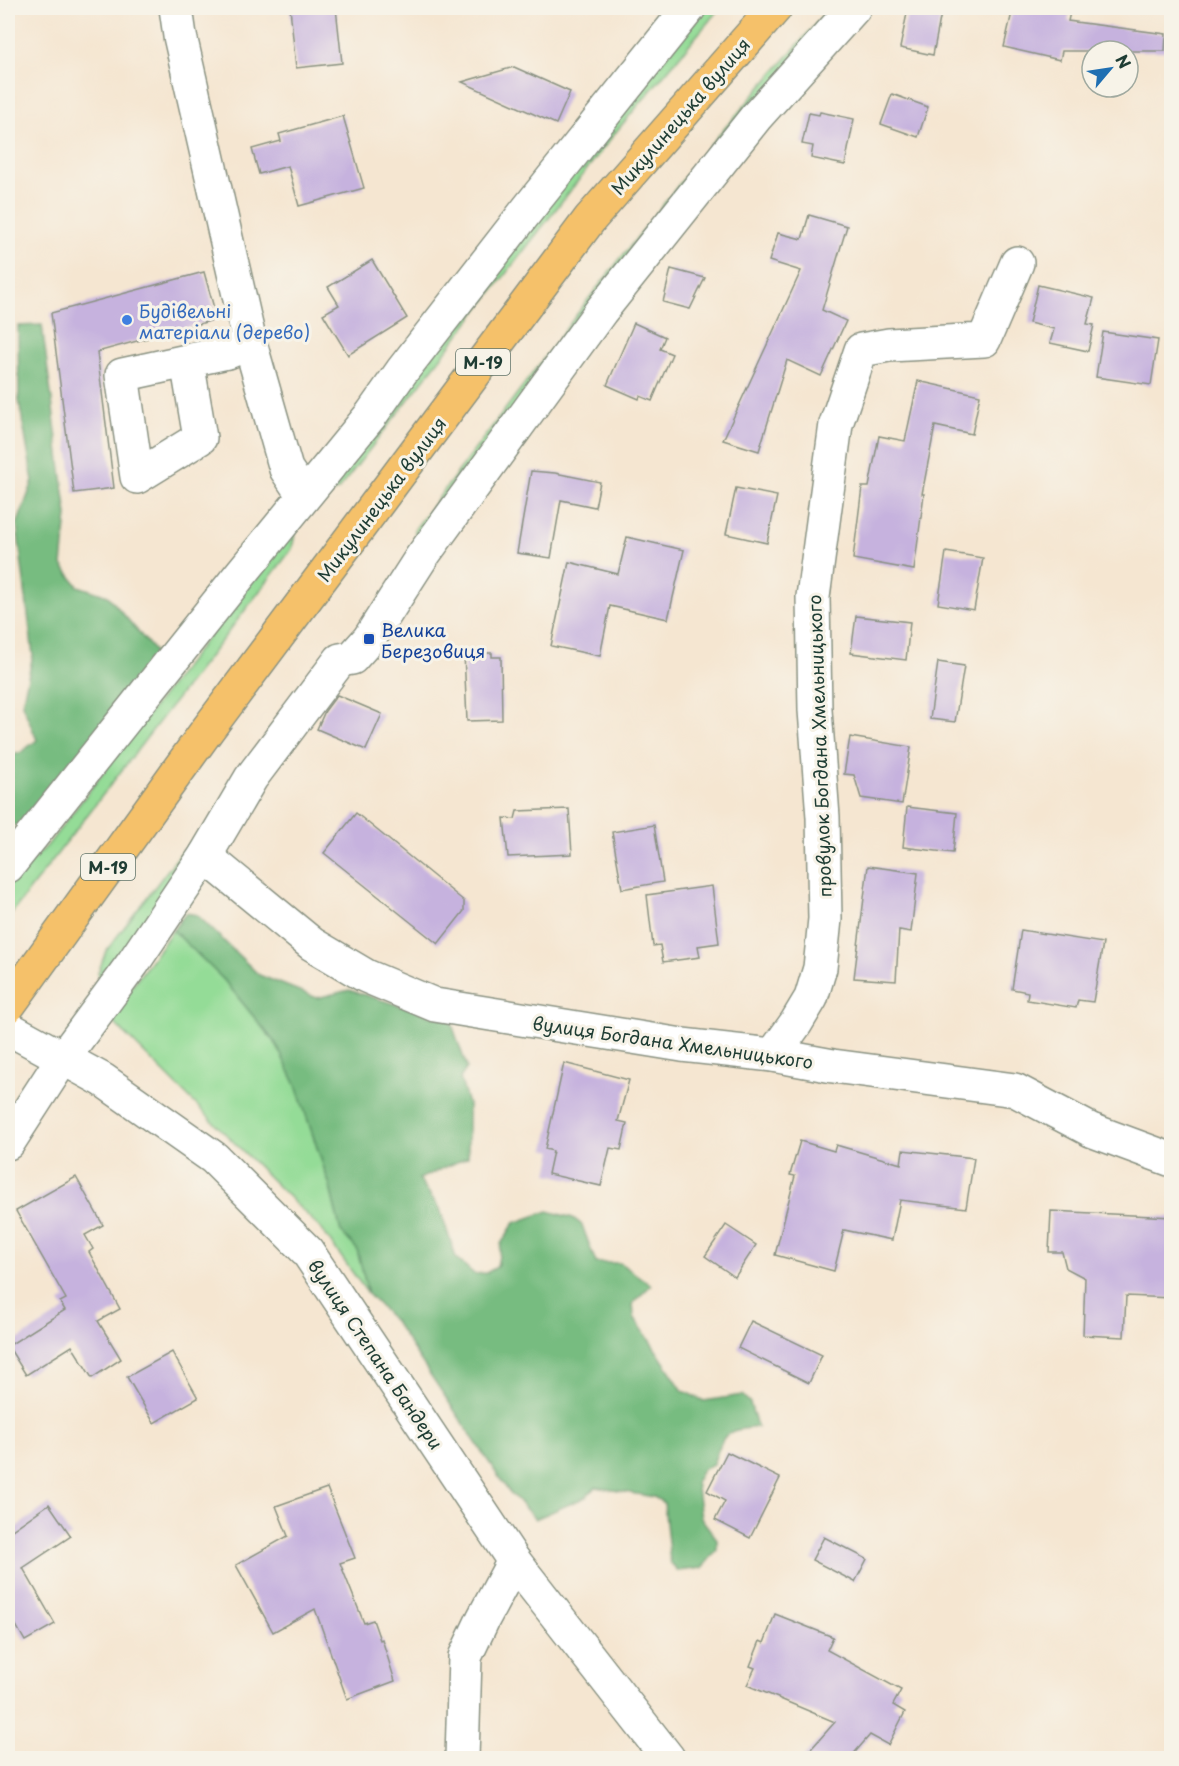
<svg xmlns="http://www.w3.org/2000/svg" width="1179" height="1766" viewBox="0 0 1179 1766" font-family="'Playpen Sans',sans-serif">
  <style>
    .green { fill: #94dc97; stroke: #5a8c66; stroke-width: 1.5 }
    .forest { fill: #77bc80; stroke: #4b7c5a; stroke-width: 1.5 }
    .building { fill: #c6b2de }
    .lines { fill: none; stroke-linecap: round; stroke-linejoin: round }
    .minor-casing { stroke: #8a9282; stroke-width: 36 }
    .highway-casing { stroke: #8a9282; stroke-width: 36 }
    .minor { stroke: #fff; stroke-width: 33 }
    .highway { stroke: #f5c16b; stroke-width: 33 }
    .shop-dot { fill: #3f7fe0; stroke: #f7f3e8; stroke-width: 2 }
    .transit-dot { fill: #1a4fb4; stroke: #f7f3e8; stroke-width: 2 }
    .labels { text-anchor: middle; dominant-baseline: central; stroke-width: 6; stroke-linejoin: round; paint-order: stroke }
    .shield { fill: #f7f3e8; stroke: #60746a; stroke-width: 1.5 }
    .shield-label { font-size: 16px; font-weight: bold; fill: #1f3d34 }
    .street-label { font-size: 18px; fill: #1f3d34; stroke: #f7f3e8 }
    .shop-label { font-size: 18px; fill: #366cbe; stroke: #f7f3e8; text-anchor: start }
    .transit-label { font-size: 18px; fill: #164399; stroke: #f7f3e8; text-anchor: start }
  </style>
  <rect width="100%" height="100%" fill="#f7f3e8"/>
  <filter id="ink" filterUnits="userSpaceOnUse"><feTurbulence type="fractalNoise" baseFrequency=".0167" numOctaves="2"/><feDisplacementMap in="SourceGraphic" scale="12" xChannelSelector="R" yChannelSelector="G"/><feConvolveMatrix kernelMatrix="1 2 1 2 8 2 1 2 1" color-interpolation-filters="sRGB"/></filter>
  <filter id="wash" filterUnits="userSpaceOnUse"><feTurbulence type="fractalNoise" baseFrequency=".008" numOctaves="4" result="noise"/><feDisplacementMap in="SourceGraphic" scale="24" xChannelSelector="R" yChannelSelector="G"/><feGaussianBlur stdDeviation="1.35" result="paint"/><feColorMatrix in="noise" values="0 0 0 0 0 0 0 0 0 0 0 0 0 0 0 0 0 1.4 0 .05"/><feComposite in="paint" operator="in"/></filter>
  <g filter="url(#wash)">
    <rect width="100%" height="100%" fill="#f5e6d1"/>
    <g class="green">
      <path d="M705 8H720L615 133 339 489 321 500 608 127Z"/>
      <path d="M830 8H843L416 540 415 529 587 301 711 144Z"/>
      <path d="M295 533 292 549 8 918V883L47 846 283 539Z"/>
      <path d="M183 850 191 855 100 989 98 973 106 951Z"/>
      <path d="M173 930 224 980 276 1044 296 1085 329 1183 341 1232 357 1249 368 1294 322 1230 109 1018Z"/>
    </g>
    <g class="forest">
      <path d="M42 325 67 515 62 565 78 586 108 596 156 653 155 674 36 835 8 822V756L20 753 37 740 22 704 33 655 17 525 33 481 19 401 18 326Z"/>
      <path d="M186 913 197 915 259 975 317 998 349 990 451 1021 467 1068 460 1078 468 1104V1157L419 1179 440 1209 456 1258 474 1274 486 1273 497 1267 501 1244 514 1223 548 1211 573 1218 582 1225 596 1263H620L651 1285 633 1303 634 1317 683 1391 704 1401 742 1395 750 1403 757 1427C722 1431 725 1432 713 1464L702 1470 696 1481 701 1518 717 1539V1550L702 1568 678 1571 670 1562 664 1503 654 1497 595 1487 586 1497 535 1519 507 1489 395 1322 368 1294 357 1249 341 1232 329 1183 296 1085 276 1044 224 980 173 930Z"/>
    </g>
    <g id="blocks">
      <g class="building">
        <path d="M290 8H336L342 63 296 68Z"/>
        <path d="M908 8H942L933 55 900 48Z"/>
        <path d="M1013 8H1071L1068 21 1166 34 1165 51H1062L1060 60 1004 47Z"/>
        <path d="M514 67 570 92 556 124 462 82Z"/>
        <path d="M892 94 928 107 918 137 881 124Z"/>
        <path d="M820 112 854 119 845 165 811 158 813 146 802 144 809 113 819 115Z"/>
        <path d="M343 116 364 188 299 206 288 166 259 174 252 149 281 141 279 134Z"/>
        <path d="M809 215 847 226 822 310 846 321 821 376 787 360 759 451 723 440 801 271 769 261 778 233 802 239Z"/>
        <path d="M372 260 407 318 348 355 323 314 339 305 328 287Z"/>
        <path d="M671 269 705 278 690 309 663 302Z"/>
        <path d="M204 272 217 319 97 352 114 488 74 493 51 313Z"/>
        <path d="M1038 285 1094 298 1087 324 1094 325 1088 351 1050 343 1054 329 1029 323Z"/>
        <path d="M634 323 665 337 660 349 672 354 652 401 640 396 639 399 607 385Z"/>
        <path d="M1103 332 1158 340 1151 385 1096 377Z"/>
        <path d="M918 381 980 395 972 434 935 426 922 494H924L914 570 853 559 862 487H869L879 436 905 441Z"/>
        <path d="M531 471 555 473 600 482 595 507 561 500 551 558 517 553Z"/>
        <path d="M736 488 777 496 767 543 726 534Z"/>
        <path d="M627 537 684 550 668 619 610 606 600 656 551 646 569 562 618 574Z"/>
        <path d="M946 552 983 558 974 610 938 604Z"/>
        <path d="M856 616 910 622 906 660 851 653Z"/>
        <path d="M464 653H492V657H501L502 720 467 721Z"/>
        <path d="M938 662 964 666 955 722 930 719Z"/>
        <path d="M337 695 382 714 366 750 317 729 325 711Z"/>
        <path d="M850 737 911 747 902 804 861 798 854 775 844 774Z"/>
        <path d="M907 807 957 813 953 853 903 847Z"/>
        <path d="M569 809 572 854 508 857 504 818 515 819 517 811Z"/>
        <path d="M356 813 464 901V911L438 944 324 853Z"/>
        <path d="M654 825 663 882 622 889 612 832Z"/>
        <path d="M868 866 918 873 911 932 899 930 896 981 854 978Z"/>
        <path d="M712 886 719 943 698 946 700 957 663 962 660 945 653 946 647 895Z"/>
        <path d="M1021 930 1103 943 1093 1002 1078 1000 1076 1008 1027 1000 1028 992 1012 989Z"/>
        <path d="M564 1063 629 1080 618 1121 627 1123 621 1150 610 1148 601 1186 548 1174 553 1151 545 1149Z"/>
        <path d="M800 1141 834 1151 836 1145 901 1164 903 1150 974 1158 966 1208 900 1200 892 1240 844 1230 834 1271 775 1255 795 1176 790 1175Z"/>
        <path d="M76 1177 103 1225 85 1235 93 1249 89 1252 120 1309 98 1321 121 1359 92 1378 72 1346 26 1375 8 1346 65 1310 60 1302 66 1299 16 1211Z"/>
        <path d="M1051 1211 1172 1217V1298L1126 1296 1124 1337 1083 1335 1085 1278 1066 1268 1062 1252H1049Z"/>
        <path d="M726 1225 756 1245 735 1277 705 1256Z"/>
        <path d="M751 1321 822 1355 809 1383 738 1348Z"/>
        <path d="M172 1352 198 1398 154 1423 127 1377Z"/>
        <path d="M727 1452 780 1478 750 1538 715 1520 725 1501 707 1491Z"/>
        <path d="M327 1488 355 1558 340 1563 364 1623 373 1620 380 1640 382 1639 395 1681 347 1699 315 1609 273 1632 236 1565 288 1536 276 1506Z"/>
        <path d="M49 1504 71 1536 23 1568 55 1624 25 1641 8 1611V1533Z"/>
        <path d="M824 1537 867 1559 855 1582 812 1560Z"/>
        <path d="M775 1614 833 1637 827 1650 901 1690 893 1705 905 1712 888 1745 870 1735 850 1758H803L835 1722 747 1685 755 1668 750 1666 760 1641 764 1643Z"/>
      </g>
    </g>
  </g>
  <g filter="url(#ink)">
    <use href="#blocks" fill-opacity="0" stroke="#8a9282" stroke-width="1.5"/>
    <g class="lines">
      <g class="minor-casing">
        <g id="minor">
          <path d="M176 8 180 36 250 343 286 469 304 496"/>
          <path d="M187 361 200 438 137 477 122 375 228 352 250 343"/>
          <path d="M205 856 312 944 366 976 435 1005 682 1045 773 1055 833 1066 1015 1090 1091 1130 1172 1160"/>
          <path d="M8 866 240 575 371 415 402 371 528 209 689 8"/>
          <path d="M8 1028 103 1080 214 1158 307 1251 514 1561 668 1758"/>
          <path d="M773 1055 796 1023 811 998 820 968 825 919 823 817 815 710 813 597 836 424 861 350 889 345 984 340 1017 263"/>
          <path d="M8 1143 63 1058 133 963 205 856 251 778 340 660 352 658 369 639 421 558 601 311 756 117 854 8"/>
          <path d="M462 1758 465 1657 483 1619 514 1561"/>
        </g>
      </g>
      <g class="highway-casing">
        <path id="highway" d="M8 1006 208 729 590 219 775 8"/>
      </g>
      <use href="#minor" class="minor"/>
      <use href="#highway" class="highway"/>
    </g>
  </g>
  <circle class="shop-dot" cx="127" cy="320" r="6"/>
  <rect class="transit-dot" x="363" y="633" width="12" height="12" rx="3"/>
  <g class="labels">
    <g class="shield">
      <rect x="456" y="349" width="54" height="26" rx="4.5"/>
      <rect x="81" y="854" width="54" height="26" rx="4.5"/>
    </g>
    <g class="shield-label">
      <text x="483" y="362">М-19</text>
      <text x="108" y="867">М-19</text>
    </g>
    <g class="street-label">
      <text transform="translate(680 116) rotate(-49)">Микулинецька вулиця</text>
      <text transform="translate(381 499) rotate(-53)">Микулинецька вулиця</text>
      <text transform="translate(819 746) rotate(-92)">провулок Богдана Хмельницького</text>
      <text transform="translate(673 1042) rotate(8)">вулиця Богдана Хмельницького</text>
      <text transform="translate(376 1354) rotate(56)">вулиця Степана Бандери</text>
    </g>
    <g class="shop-label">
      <text x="139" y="310">Будівельні<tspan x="139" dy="21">матеріали (дерево)</tspan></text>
    </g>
    <g class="transit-label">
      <text x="381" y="629">Велика<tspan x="381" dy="21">Березовиця</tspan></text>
    </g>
  </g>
  <rect width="1179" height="1766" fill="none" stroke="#f7f3e8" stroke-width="30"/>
  <g transform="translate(1110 69) rotate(61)"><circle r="28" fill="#f7f3e8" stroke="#a1aaa0" stroke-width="1.5"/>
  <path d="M0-4.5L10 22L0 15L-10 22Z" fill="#1f6fb2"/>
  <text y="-9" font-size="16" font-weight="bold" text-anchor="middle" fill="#1f3d34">N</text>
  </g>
</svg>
